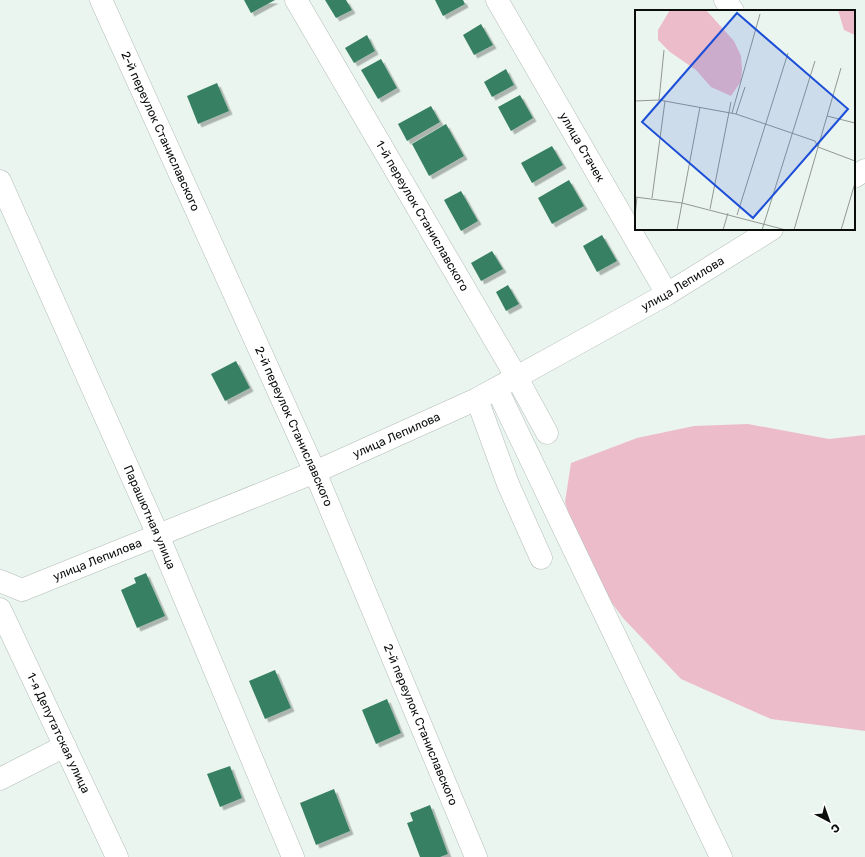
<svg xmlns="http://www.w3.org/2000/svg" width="865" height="857" viewBox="0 0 865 857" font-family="Rubik,sans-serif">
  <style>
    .green { fill: #ecbccb }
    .building { fill: #378063; filter: url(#shadow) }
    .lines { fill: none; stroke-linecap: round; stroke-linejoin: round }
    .minor-casing { stroke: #b3bdb8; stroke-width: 23 }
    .minor { stroke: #fff; stroke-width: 22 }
    .labels { text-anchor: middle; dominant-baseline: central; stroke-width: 4; stroke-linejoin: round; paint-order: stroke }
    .street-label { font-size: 12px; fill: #0a0d0c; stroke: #fff }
    .inset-road { fill: none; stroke: #919894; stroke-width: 1 }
    .view { fill: #1d4ed8; fill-opacity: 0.15; stroke: #1d4ed8; stroke-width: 2 }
    .inset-edge { fill: none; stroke: #0a0d0c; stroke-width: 2 }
  </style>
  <defs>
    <filter id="shadow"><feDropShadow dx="3.5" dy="3.5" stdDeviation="0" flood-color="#0004"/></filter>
  </defs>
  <rect width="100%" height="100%" fill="#ebf5ef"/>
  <path class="green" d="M748 424 829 439 865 435V731L771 719 681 679 623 618 585 566 565 502 571 463 637 438 694 426Z"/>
  <g class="building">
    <path d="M244 0H275L251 13Z"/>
    <path d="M325 0H346L352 10 336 18Z"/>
    <path d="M435 0H463L465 4 443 16Z"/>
    <path d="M481 24 493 45 474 55 463 35Z"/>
    <path d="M367 35 375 51 354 63 345 48Z"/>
    <path d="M381 59 397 88 378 99 361 70Z"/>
    <path d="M506 69 514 85 492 97 484 82Z"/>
    <path d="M217 83 229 111 198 124 187 96Z"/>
    <path d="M520 95 533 118 511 131 498 107Z"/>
    <path d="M431 106 440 122 407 141 398 124Z"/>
    <path d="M446 124 464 156 429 176 412 144Z"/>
    <path d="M552 146 563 165 532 183 521 163Z"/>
    <path d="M569 180 584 206 552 224 538 198Z"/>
    <path d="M461 191 478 221 461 231 444 200Z"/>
    <path d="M602 235 617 261 597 272 583 246Z"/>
    <path d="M492 251 503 269 481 281 471 263Z"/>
    <path d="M508 285 519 304 506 311 496 292Z"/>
    <path d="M236 361 250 388 225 401 211 374Z"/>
    <path d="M146 573 165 616 137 628 121 590 136 583 134 578Z"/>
    <path d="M275 670 291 708 265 719 249 681Z"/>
    <path d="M387 699 401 733 376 744 362 710Z"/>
    <path d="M230 766 242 798 220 807 207 774Z"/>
    <path d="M334 789 350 831 316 845 300 803Z"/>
    <path d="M430 805 448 854 440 857H420L407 823 413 821 410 813Z"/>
  </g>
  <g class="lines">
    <g class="minor-casing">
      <g id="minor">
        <path id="s1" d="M101 0 315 472 476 857"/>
        <path id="s2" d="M296 0 517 378 547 433"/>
        <path id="s3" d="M497 0 667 294"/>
        <path d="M725 0 733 11"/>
        <path d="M854 177 865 170"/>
        <path id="s4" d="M0 181 158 535 293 857"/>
        <path d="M497 389 721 857"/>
        <path d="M477 399 508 484 541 558"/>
        <path id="s5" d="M0 581 22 590 315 472 477 399 667 294 772 229"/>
        <path id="s6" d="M0 609 117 857"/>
        <path d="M0 779 65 746"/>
      </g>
    </g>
    <use href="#minor" class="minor"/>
  </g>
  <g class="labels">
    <g class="street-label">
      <text stroke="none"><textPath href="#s1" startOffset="144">2-й переулок Станиславского</textPath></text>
      <text stroke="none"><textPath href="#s3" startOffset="170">улица Стачек</textPath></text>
      <text stroke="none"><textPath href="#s2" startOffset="250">1-й переулок Станиславского</textPath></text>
      <text stroke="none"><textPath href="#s5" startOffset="753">улица Лепилова</textPath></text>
      <text stroke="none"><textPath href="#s1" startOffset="468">2-й переулок Станиславского</textPath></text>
      <text stroke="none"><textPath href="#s5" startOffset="429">улица Лепилова</textPath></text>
      <text stroke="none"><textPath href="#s4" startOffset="368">Парашютная улица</textPath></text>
      <text stroke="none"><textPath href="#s5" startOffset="105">улица Лепилова</textPath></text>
      <text stroke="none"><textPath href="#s1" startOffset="792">2-й переулок Станиславского</textPath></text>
      <text stroke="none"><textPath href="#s6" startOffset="137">1-я Депутатская улица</textPath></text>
    </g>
  </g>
  <g transform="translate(635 10)">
    <rect width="220" height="220" fill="#ebf5ef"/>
    <path d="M35 0H71L99 31 106 46 107 60 106 71 96 86 76 77 61 60 35 42 23 30V20ZM203 0H220V25L209 20Z" fill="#ecbccb"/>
    <path class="inset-road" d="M24 90 29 40M0 91 24 90 101 104 180 131 183 137 220 151M97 103 125 4M101 104 110 77M192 106 220 113M0 187 47 193 151 220M17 188 30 91M75 199 96 92M102 205 153 43M0 206 2 187M42 220 65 97M88 220 93 203M127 220 180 51M159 220 206 58M206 220 220 173"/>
    <path class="view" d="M102 3 213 99 118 208 7 112Z"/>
    <rect width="220" height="220" class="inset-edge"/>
  </g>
  <g transform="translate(829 821) rotate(139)" stroke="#ffffff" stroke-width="3" paint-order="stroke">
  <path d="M0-3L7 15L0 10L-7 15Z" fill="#0a0d0c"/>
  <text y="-6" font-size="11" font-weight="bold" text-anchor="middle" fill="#0a0d0c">С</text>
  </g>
</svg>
